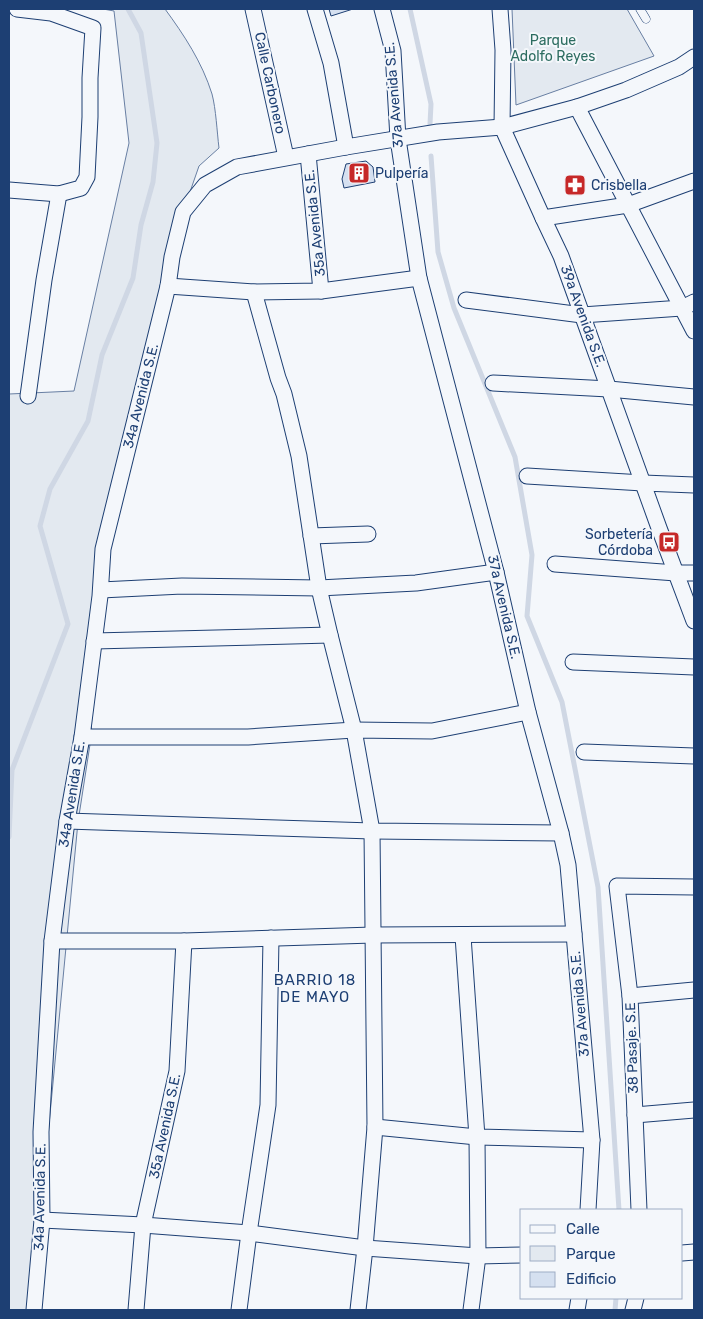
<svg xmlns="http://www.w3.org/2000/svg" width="703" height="1319" viewBox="0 0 703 1319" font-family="Rubik,sans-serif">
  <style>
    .green { fill: #e3e9f0; stroke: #687fa3 }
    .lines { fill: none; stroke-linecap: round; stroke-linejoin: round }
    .stream { stroke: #cfd7e4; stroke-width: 5 }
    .building { fill: #d5e0f0; stroke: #1d3f73 }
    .service-casing { stroke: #1d3f73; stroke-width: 9 }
    .minor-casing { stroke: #1d3f73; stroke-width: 17 }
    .service { stroke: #f4f7fb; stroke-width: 8 }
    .minor { stroke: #f4f7fb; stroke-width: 15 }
    .labels { text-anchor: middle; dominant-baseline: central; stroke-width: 4; stroke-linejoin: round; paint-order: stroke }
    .park-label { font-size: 14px; fill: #2c6c60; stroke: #f4f7fb }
    .street-label { font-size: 14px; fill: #1d3f73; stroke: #f4f7fb }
    .poi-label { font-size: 14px; fill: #1d3f73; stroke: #f4f7fb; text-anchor: start }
    .neighbourhood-label { font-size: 15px; letter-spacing: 1px; fill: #1d3f73; stroke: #f4f7fb }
  </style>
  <rect width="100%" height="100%" fill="#f4f7fb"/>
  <g class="green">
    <path d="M103 9H165C184 35 202 62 212 94 216 109 217 132 219 148L199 166 183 212 103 549 94 641 91 738 78 822 48 1135 36 1310H9V394L74 391 129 143 114 11Z"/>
    <path d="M512 9H627L654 56 516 105Z"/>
  </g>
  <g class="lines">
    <g class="stream">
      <path d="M410 9 431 104 430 124"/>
      <path d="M431 156 438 252 454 308 515 457 532 555 527 616 562 702 598 887 619 1210"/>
      <path d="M9 837 12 770 68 624 40 526 50 489 88 421 102 355 133 278 141 225 153 182 157 143 141 33 128 9"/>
      <path d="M615 1310 616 1298"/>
    </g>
  </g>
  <g class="building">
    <path d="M329 9H353L331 16Z"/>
    <path d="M366 161 373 167 375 182 344 188 342 179 346 164Z"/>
  </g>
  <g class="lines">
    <g class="service-casing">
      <path id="service" d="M640 9 646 19"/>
    </g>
    <g class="minor-casing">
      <g id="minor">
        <path d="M253 9 286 157"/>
        <path d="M315 9 331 63 346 147"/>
        <path d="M382 9 393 51 398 139 419 278 496 572 528 712 561 833 568 865 592 1140 588 1210"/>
        <path d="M500 9 503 50 502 127 543 218 561 256 659 528 694 621"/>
        <path d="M577 107 694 331"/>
        <path d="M308 154 321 291"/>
        <path d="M9 190 59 194 81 188 87 177 90 117V78L93 28 51 13 17 9"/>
        <path d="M543 218 628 205 694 181"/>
        <path d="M168 286 254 292 321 291 419 278"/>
        <path d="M254 292 278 378 284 394 299 456 319 588 330 635 354 730 372 831 375 1127 365 1248 358 1310"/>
        <path d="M466 300 582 315 682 308 694 302"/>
        <path d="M493 383 609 389 694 397"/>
        <path d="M28 396 44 280 59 194"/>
        <path d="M527 476 643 483 694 485"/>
        <path d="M311 536 368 534"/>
        <path d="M555 564 676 573H694"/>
        <path d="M101 590 182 586 319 588 416 583 496 572"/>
        <path d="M94 641 330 635"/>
        <path d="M573 662 694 667"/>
        <path d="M82 737H248L354 730 432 731 528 712"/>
        <path d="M584 752 694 756"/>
        <path d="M67 821 372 831 561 833"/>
        <path d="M463 936 477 1137 478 1256 471 1310"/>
        <path d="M52 941H184L373 935 574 934"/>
        <path d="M630 996 694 990"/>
        <path d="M635 1115 694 1110"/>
        <path d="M375 1127 477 1137 592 1140"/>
        <path d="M639 1210 630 996 617 886 694 887"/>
        <path d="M42 1220 143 1225 249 1233 365 1248 478 1256 522 1255"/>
        <path d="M682 1253 694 1252"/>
        <path d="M34 1310 42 1220 41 1132 52 941 67 821 82 737 100 596 103 549 168 286 172 257 183 212 205 185 237 167 346 147 438 132 502 127 577 107 626 90 679 67 694 57"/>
        <path d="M136 1310 143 1225 177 1071 184 941"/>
        <path d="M239 1310 249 1233 268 1105 271 938"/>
        <path d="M577 1310 579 1298"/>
        <path d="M633 1310 636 1298"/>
      </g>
    </g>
    <use href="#service" class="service"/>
    <use href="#minor" class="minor"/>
  </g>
  <defs>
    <g id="building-square" transform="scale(1.125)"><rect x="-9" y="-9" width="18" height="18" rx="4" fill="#c62828" stroke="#f4f7fb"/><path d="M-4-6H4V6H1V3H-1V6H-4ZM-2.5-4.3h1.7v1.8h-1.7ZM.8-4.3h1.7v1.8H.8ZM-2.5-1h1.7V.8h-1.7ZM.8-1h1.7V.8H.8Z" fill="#fff"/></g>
    <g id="pharmacy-square" transform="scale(1.125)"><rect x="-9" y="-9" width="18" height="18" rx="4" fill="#c62828" stroke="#f4f7fb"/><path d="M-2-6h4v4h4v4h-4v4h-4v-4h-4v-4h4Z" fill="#fff"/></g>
    <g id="bus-square" transform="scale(1.125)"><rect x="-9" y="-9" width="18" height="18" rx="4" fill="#c62828" stroke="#f4f7fb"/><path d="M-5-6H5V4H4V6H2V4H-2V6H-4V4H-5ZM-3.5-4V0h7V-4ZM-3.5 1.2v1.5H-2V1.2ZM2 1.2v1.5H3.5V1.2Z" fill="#fff"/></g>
  </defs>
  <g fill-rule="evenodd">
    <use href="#building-square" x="359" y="173"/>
    <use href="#pharmacy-square" x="575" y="185"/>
    <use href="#bus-square" x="669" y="542"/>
  </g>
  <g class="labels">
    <g class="park-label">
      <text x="553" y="40">Parque<tspan x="553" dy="16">Adolfo Reyes</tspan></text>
    </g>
    <g class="street-label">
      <text transform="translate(270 83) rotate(78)">Calle Carbonero</text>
      <text transform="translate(394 95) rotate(-95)">37a Avenida S.E.</text>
      <text transform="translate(315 223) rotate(-96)">35a Avenida S.E.</text>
      <text transform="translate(583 316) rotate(70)">39a Avenida S.E.</text>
      <text transform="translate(141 396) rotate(-76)">34a Avenida S.E.</text>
      <text transform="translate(504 607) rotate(77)">37a Avenida S.E.</text>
      <text transform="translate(72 794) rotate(-81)">34a Avenida S.E.</text>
      <text transform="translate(580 1004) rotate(-95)">37a Avenida S.E.</text>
      <text transform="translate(632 1048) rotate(-92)">38 Pasaje. S.E</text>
      <text transform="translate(165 1126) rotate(-78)">35a Avenida S.E.</text>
      <text transform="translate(40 1197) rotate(-89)">34a Avenida S.E.</text>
    </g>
    <g class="poi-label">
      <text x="375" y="173">Pulpería</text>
      <text x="591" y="185">Crisbella</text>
      <text x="653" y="534" text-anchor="end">Sorbetería<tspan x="653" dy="16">Córdoba</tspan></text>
    </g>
    <g class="neighbourhood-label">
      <text x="315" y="980">BARRIO 18<tspan x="315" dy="17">DE MAYO</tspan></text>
    </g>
  </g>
  <rect width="703" height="1319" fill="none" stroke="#1d3f73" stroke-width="20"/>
  <rect x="520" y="1209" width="162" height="90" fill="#f4f7fb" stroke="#9eadc5"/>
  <rect x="530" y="1225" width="25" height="8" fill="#f4f7fb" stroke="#9eadc5"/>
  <text x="566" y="1234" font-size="15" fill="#1d3f73">Calle</text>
  <rect x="530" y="1246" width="25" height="15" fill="#e3e9f0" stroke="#9eadc5"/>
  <text x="566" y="1259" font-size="15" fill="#1d3f73">Parque</text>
  <rect x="530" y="1272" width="25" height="15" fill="#d5e0f0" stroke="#9eadc5"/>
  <text x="566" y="1284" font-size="15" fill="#1d3f73">Edificio</text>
</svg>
